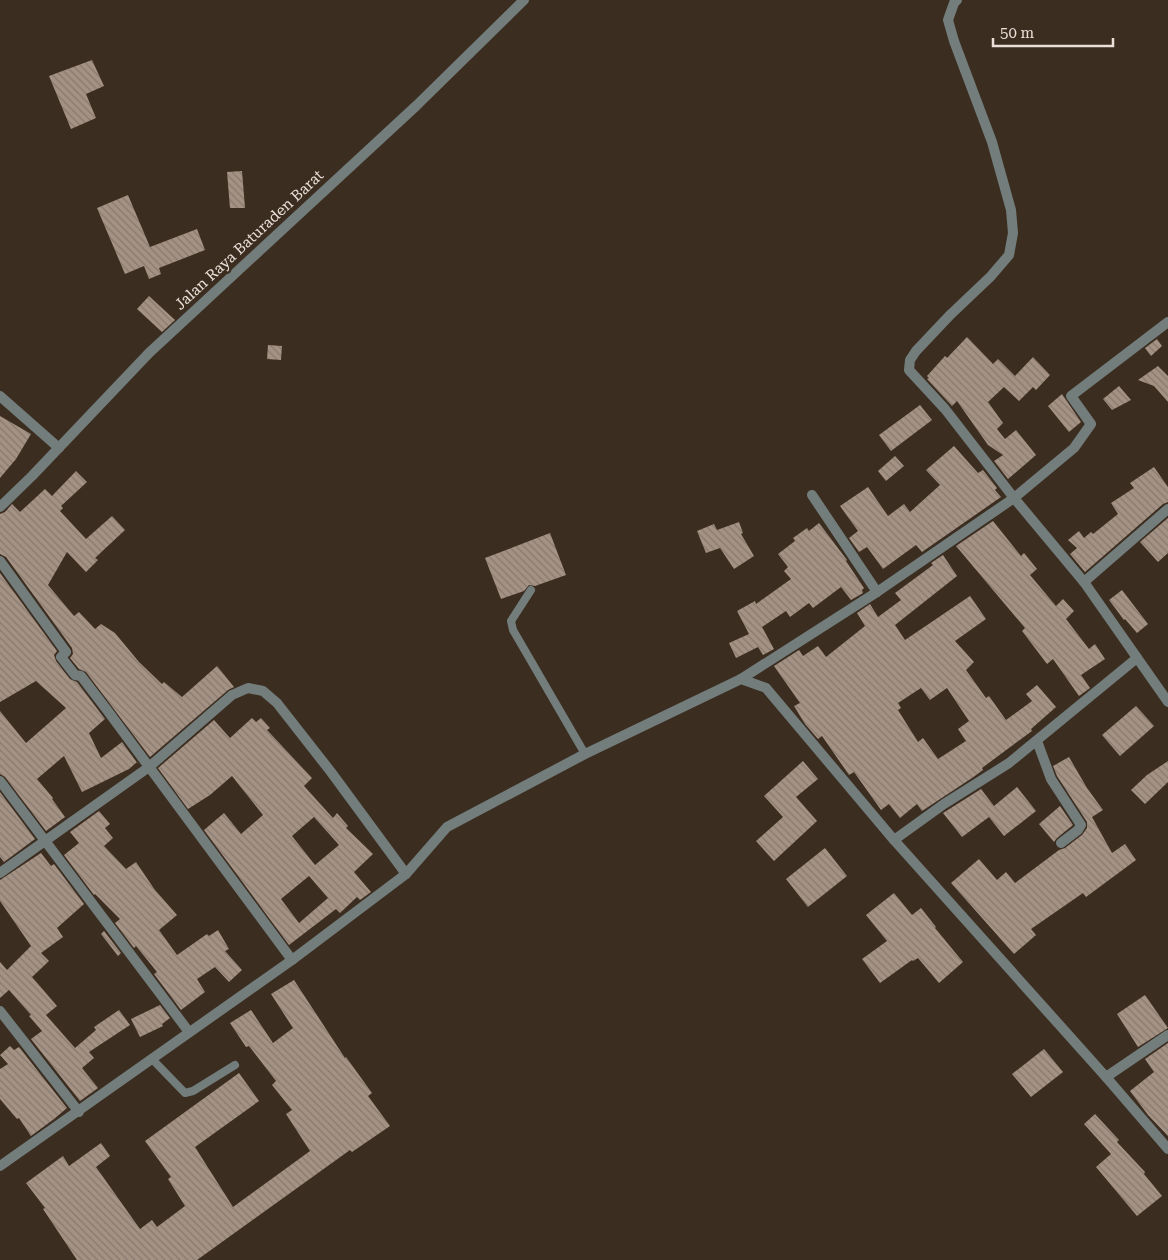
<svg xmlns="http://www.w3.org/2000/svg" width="1168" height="1260" viewBox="0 0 1168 1260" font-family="'Roboto Serif',serif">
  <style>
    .building { fill: url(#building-back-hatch); fill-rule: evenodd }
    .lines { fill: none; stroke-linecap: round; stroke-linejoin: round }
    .service { stroke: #737e7c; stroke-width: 8 }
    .minor { stroke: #737e7c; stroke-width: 10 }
    .tertiary { stroke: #737e7c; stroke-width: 10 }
    .labels { text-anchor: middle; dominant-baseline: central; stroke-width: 5; stroke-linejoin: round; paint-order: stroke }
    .street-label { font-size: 15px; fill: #eae0d9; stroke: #3c2d21 }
  </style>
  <defs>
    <pattern id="building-back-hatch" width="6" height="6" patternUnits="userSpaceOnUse" patternTransform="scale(1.25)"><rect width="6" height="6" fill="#a49284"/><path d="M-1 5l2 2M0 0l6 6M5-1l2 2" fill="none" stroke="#887a70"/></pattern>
  </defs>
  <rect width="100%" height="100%" fill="#3c2d21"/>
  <g class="building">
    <path d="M92 60 104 86 86 94 96 118 71 129 49 76Z"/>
    <path d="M242 171 245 208H230L227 172Z"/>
    <path d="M128 195 150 247 197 229 205 250 159 268 161 274 149 279 144 266 125 274 97 208Z"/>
    <path d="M149 296 175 320 162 332 137 309Z"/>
    <path d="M967 337 993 364 998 359 1015 376 1033 357 1050 375 1036 390 1033 387 1019 401 1004 387 988 402 1003 423 997 429 1005 439 1016 430 1036 455 1008 479 994 461 1003 455 988 445 957 401 952 406 927 379 929 378 927 376 945 356 947 358Z"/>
    <path d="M1157 339 1162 346 1151 356 1145 348Z"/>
    <path d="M268 345 282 346 281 360 267 359Z"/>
    <path d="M1158 366 1168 376V402L1154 386 1138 380Z"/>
    <path d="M1119 386 1131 400 1112 410 1103 399Z"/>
    <path d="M1062 394 1081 422 1069 432 1048 406Z"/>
    <path d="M920 405 932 420 891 451 879 435Z"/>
    <path d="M0 416 31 434 16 459 0 478Z"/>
    <path d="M954 446 978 473 983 470 997 488 995 490 1001 497 922 552 916 545 883 569 867 547 859 552 849 538 858 531 840 506 868 487 888 516 904 504 910 512 940 485 926 470Z"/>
    <path d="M895 456 904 466 886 481 878 471Z"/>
    <path d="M1154 467 1168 487V502L1163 504 1085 572 1070 554 1077 548 1068 540 1079 531 1084 538 1091 532 1093 534 1118 514 1111 503 1134 488 1130 483Z"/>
    <path d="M76 471 87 482 61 506 63 508 60 511 86 539 112 516 125 530 95 558 98 560 86 572 67 552 48 585 74 616 79 612 95 629 101 624 115 633 139 662 162 684 164 682 182 697 217 666 234 687 228 690 150 757 86 672 79 669 70 658 73 654 72 648 6 557 0 554V514L5 512 12 504 20 512 45 489 52 496Z"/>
    <path d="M1168 518V553L1158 562 1140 542Z"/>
    <path d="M993 521 1021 556 1024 553 1037 569 1030 575 1056 606 1063 599 1074 611 1066 619 1089 649 1095 644 1105 659 1081 675 1090 688 1079 696 1053 659 1047 664 1022 631 1025 628 956 546Z"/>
    <path d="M739 522 743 533 741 534 754 556 734 569 720 548 706 553 697 531 714 524 717 530Z"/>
    <path d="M819 523 847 560 846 561 864 588 862 590 863 593 851 600 841 587 813 608 809 603 790 617 786 611 762 627 774 649 763 655 758 647 736 658 729 643 749 634 737 611 755 601 756 604 791 579 784 571 788 567 778 554 795 541 793 538 807 528 809 531Z"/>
    <path d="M550 533 566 575 535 586 529 585 524 591 501 599 485 558Z"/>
    <path d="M943 555 957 576 895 625 905 640 970 596 986 619 955 641 974 662 966 670 986 698 989 696 1006 720 1032 701 1026 694 1037 685 1056 707 1031 729 1032 731 982 768 983 770 972 778 922 811 917 804 900 818 889 804 881 810 854 772 849 775 822 736 818 739 805 724 794 706 800 703 774 666 799 650 803 656 818 646 826 657 865 626 857 613 870 604 878 617 901 600 895 593 933 565 931 563ZM921 688 930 700 947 688 969 721 958 729 966 741 938 759 923 738 918 742 898 710 901 708 898 703Z"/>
    <path d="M0 573 57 651 54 655 56 661 70 679 77 682 105 719 89 733 101 758 122 742 138 764 137 762 129 769 82 792 64 756 37 779 53 798 52 799 65 817 46 831 5 777 0 774V711L26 743 66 708 36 681 0 702Z"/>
    <path d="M1122 590 1148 624 1137 633 1125 619 1124 620 1109 600Z"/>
    <path d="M1136 706 1154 726 1120 756 1102 735Z"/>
    <path d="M252 718 256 722 261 718 270 728 267 730 312 778 304 786 333 818 337 813 348 826 346 828 373 854 354 872 371 892 360 900 357 897 340 913 336 909 289 945 204 830 224 813 241 834 263 815 232 776 210 795 188 809 158 768 214 720 230 738ZM314 817 339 845 315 865 292 836ZM309 876 328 898 299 923 281 899Z"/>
    <path d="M1069 757 1087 788 1103 810 1092 817 1112 853 1125 844 1136 860 1086 897 1083 893 1031 929 1036 935 1014 954 951 883 979 859 997 880 1006 872 1015 883 1059 850 1065 848 1082 835 1087 828V822L1057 776 1053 766Z"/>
    <path d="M803 761 818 779 796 797 817 821 774 861 756 841 783 817 764 796Z"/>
    <path d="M1168 761V782L1145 804 1131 790 1147 775Z"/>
    <path d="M1017 787 1036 811 1004 836 989 817 962 837 943 813 981 789 994 806Z"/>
    <path d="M0 792 35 839 4 862 0 857Z"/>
    <path d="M1060 806 1073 825 1057 838 1054 842 1039 824Z"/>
    <path d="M99 811 110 824 105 828 113 838 104 846 126 869 136 862 155 890 177 915 159 930 177 955 207 934 209 936 218 930 229 949 225 951 242 970 229 982 215 967 197 979 205 992 181 1010 154 974 157 972 136 946 134 948 115 923 120 919 95 894 94 895 64 855 79 843 70 832Z"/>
    <path d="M825 848 847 876 808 907 786 879Z"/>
    <path d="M41 853 51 866 54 864 84 904 57 928 63 937 41 953 49 961 32 977 57 1006 46 1015 75 1048 96 1030 94 1027 119 1010 130 1025 89 1052 94 1058 82 1068 98 1088 80 1101 31 1039 42 1031 29 1016 31 1015 9 990 0 998V962L7 970 31 946 0 901V880Z"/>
    <path d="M894 893 912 915 921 908 936 927 935 928 963 962 939 983 918 958 913 961 912 960 880 983 862 959 887 941 866 915Z"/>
    <path d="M104 931 121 953 118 956 101 934Z"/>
    <path d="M294 980 345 1058 346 1057 372 1093 368 1096 390 1126 352 1152 350 1150 197 1260H77L43 1209 45 1208 26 1183 63 1156 69 1166 101 1143 110 1156 96 1167 140 1229 152 1220 157 1227 185 1206 168 1179 171 1177 145 1141 239 1073 259 1101 195 1147 233 1207 310 1151 286 1114 292 1110 272 1085 276 1081 249 1046 246 1047 230 1023 251 1010 273 1043 293 1028 271 994Z"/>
    <path d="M1145 995 1168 1028 1138 1047 1117 1014Z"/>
    <path d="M160 1005 170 1018 162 1024 163 1026 140 1037 131 1019Z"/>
    <path d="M1168 1043V1136L1148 1115 1130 1091 1154 1072 1145 1059Z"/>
    <path d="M10 1046 14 1050 19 1047 67 1108 54 1119 31 1136 19 1118 17 1119 0 1099V1069L8 1064 0 1055Z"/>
    <path d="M1044 1049 1063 1072 1031 1097 1012 1074Z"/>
    <path d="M1095 1114 1119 1140 1117 1142 1145 1172 1144 1174 1162 1196 1137 1216 1096 1167 1111 1154 1084 1124Z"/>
  </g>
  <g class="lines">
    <g class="service">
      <path d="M531 590 511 621 513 630 585 754"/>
      <path d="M152 1059 185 1093 193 1091 235 1065"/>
    </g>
    <g class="minor">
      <path d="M957 0 954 3 948 20 954 41 992 142 1011 210 1013 233 1009 255 991 276 951 314 916 351 910 360 909 370 945 409 1014 498 1074 448 1091 424 1071 396 1168 322"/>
      <path d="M0 396 59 448"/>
      <path d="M812 495 877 592"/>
      <path d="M0 561 66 652 61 657 75 675 81 676 107 710 292 960"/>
      <path d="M1084 582 1168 509"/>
      <path d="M741 679 877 592 1014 498 1084 582 1168 702"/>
      <path d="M1037 741 1051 779 1081 825 1078 830 1061 843"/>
      <path d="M0 781 189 1032"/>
      <path d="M894 840 944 804 1009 763 1137 658"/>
      <path d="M0 873 149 767 232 695 248 688 263 691 277 703 331 772 406 874"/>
      <path d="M0 1011 79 1112"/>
      <path d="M1106 1077 1168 1035"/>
    </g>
    <g class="tertiary">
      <path d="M0 507 32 476 149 353 416 106 524 0"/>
      <path d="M0 1166 292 960 406 874 447 827 585 754 741 679 766 688 894 840 1106 1077 1168 1149"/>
    </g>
  </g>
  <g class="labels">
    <g class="street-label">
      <text transform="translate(249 240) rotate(-43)">Jalan Raya Baturaden Barat</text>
    </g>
  </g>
  <path d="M993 38v8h120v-8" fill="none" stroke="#eae0d9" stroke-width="2.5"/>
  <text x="1000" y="38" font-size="15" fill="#eae0d9" stroke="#3c2d21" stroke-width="4" paint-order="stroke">50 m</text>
</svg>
